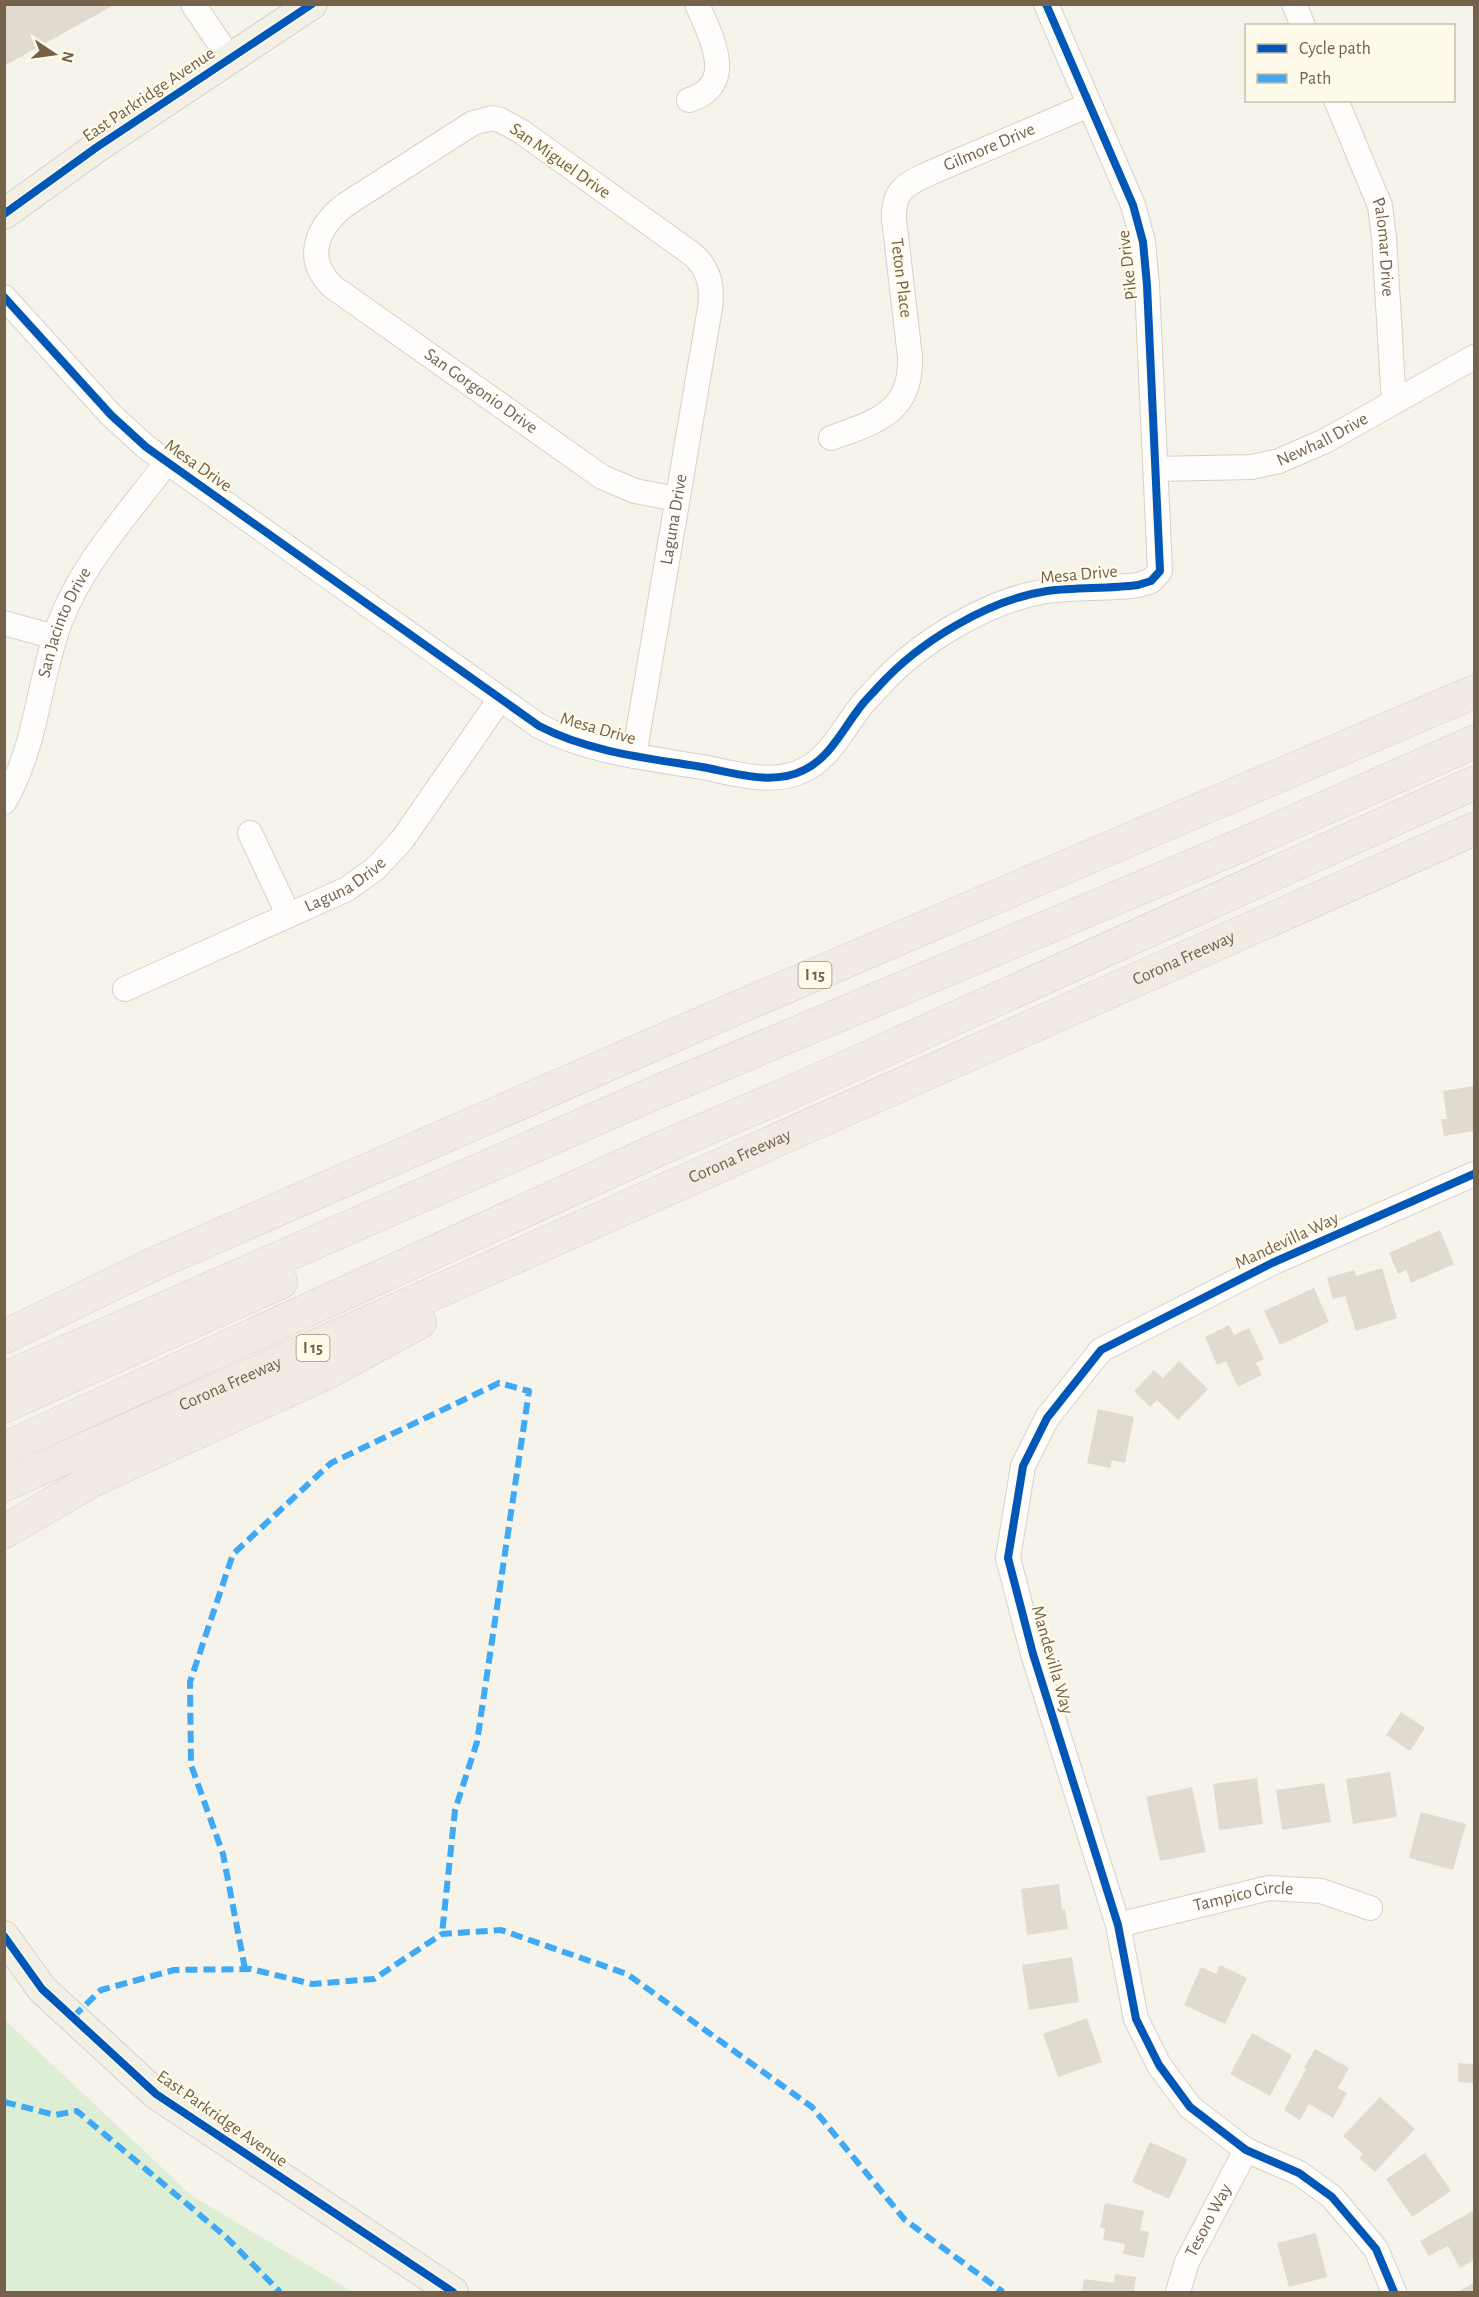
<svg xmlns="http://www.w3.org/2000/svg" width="1479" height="2297" viewBox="0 0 1479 2297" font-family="'Alegreya Sans',sans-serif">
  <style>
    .green { fill: #deeed5 }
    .building { fill: #e1dbcf }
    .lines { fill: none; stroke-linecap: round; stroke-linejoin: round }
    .minor-casing { stroke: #d6d1c8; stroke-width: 26 }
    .major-casing { stroke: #d5cfc6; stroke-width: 32 }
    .highway-casing { stroke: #d5cfc6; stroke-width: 34 }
    .minor { stroke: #fefdfc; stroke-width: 24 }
    .major { stroke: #f2f0e5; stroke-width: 30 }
    .highway { stroke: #f1ebe4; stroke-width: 33 }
    .quiet { stroke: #3fa9f5; stroke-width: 6; stroke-dasharray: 12 6; stroke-linecap: butt }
    .cycleway-casing { stroke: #fffbeb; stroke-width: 11 }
    .cycleway { stroke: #0057b8; stroke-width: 8 }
    .labels { text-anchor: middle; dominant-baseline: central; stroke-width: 4.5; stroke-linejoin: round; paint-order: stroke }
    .shield { fill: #fffbeb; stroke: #9e907a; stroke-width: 1.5 }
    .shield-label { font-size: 16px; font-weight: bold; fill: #75624a }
    .street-label { font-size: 18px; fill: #75624a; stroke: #fffbeb }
  </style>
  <rect width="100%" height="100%" fill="#f6f4ea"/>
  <path class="green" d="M5 2020 191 2195 353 2292H5Z"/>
  <g class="building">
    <path d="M4 4H116L4 66Z"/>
    <path d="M1474 1086V1131L1444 1136 1441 1119H1447L1443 1091Z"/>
    <path d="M1440 1230 1454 1264 1411 1283 1406 1270 1398 1274 1389 1253Z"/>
    <path d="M1382 1268 1397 1318 1356 1331 1345 1296 1333 1299 1327 1278 1354 1270 1356 1276Z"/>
    <path d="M1314 1288 1329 1322 1280 1345 1264 1311Z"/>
    <path d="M1229 1325 1234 1335 1249 1328 1264 1359 1256 1363 1262 1375 1238 1387 1226 1361 1217 1365 1205 1337Z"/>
    <path d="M1179 1361 1208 1389 1178 1420 1157 1400 1150 1407 1134 1391 1154 1370 1163 1378Z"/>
    <path d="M1098 1409 1134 1417 1125 1463 1112 1460 1110 1468 1087 1463Z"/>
    <path d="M1401 1712 1425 1728 1410 1751 1386 1735Z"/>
    <path d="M1390 1772 1397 1817 1353 1824 1346 1779Z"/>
    <path d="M1257 1778 1263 1824 1219 1830 1213 1784Z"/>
    <path d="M1324 1783 1331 1822 1282 1830 1276 1790Z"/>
    <path d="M1192 1787 1206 1852 1160 1861 1146 1797Z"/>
    <path d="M1421 1812 1466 1824 1453 1870 1409 1858Z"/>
    <path d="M1059 1884 1062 1909H1065L1068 1929 1027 1935 1021 1889Z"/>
    <path d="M1072 1957 1079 2002 1029 2010 1022 1965Z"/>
    <path d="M1220 1965 1247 1978 1225 2024 1184 2005 1201 1967 1216 1974Z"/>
    <path d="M1087 2018 1102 2062 1058 2077 1043 2034Z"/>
    <path d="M1252 2033 1292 2055 1270 2096 1230 2074Z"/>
    <path d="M1315 2049 1349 2068 1338 2088 1347 2093 1333 2118 1309 2104 1300 2120 1284 2110 1306 2069 1304 2068Z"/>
    <path d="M1458 2063 1474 2064V2083L1458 2082Z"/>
    <path d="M1380 2097 1415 2129 1375 2172 1359 2158 1363 2154 1343 2136Z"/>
    <path d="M1150 2142 1188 2159 1169 2199 1132 2182Z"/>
    <path d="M1425 2153 1451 2191 1412 2217 1386 2179Z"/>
    <path d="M1105 2203 1144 2211 1140 2230 1149 2232 1144 2258 1123 2254 1125 2244 1103 2240 1105 2229 1100 2227Z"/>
    <path d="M1474 2210V2260L1460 2268 1448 2246 1429 2256 1420 2241Z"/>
    <path d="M1316 2233 1327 2277 1289 2287 1277 2243Z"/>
    <path d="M1115 2274 1136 2277 1134 2292H1082L1084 2279 1114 2283Z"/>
    <path d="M1474 2283V2292H1457Z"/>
  </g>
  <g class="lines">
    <g class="minor-casing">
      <g id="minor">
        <path d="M193 4 230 59"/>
        <path d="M1294 4 1303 26"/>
        <path d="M689 100C738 85 711 37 697 4"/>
        <path id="s1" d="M1336 100 1380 206 1384 238 1394 402"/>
        <path d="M4 297 111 415 146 447 539 726C589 752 647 758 702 767 734 773 773 786 804 770 829 758 842 731 858 710 864 701 872 694 879 686 919 642 988 600 1047 591 1077 587 1108 589 1138 585L1151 581 1160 571 1147 285 1143 242 1133 205 1046 4"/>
        <path id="s2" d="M831 438C875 422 912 413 910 357L894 219C893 190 906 184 930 173L1089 105"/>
        <path id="s3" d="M1156 469 1252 467 1279 461 1325 441 1474 357"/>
        <path d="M4 623 55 637"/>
        <path id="s4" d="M634 756 710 308C713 287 709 268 692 254L522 132 500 120 492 118 473 123 345 205C317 227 303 259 333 287L602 477 635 491 677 499"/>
        <path id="s5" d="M4 802C37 747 38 681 60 622 83 562 129 513 167 462"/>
        <path d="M250 833 288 914"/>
        <path id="s6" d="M125 989 347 889 375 869 402 840 500 699"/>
        <path id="s7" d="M1118 1925 1269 1888 1321 1891 1370 1908"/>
        <path id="s8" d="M1178 2292 1187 2262 1246 2150"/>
        <path d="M1394 2292 1376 2249 1332 2197 1299 2173 1246 2150 1190 2107 1159 2065 1136 2019 1118 1925 1033 1654 1008 1558 1023 1466 1047 1418 1101 1350 1272 1263 1474 1174"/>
      </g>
    </g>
    <g class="major-casing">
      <g id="major">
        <path d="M4 214 97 147 312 4"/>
        <path d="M4 1936 42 1989 156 2094 453 2292"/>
      </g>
    </g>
    <g class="highway-casing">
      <g id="highway">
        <path d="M4 1337 158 1262 732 1010 1474 692"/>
        <path d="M4 1379 657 1092 1237 847 1474 742"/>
        <path d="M4 1406 281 1282"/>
        <path d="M4 1449 657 1150 803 1087 1474 783"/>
        <path id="s9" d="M4 1485 1474 829"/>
        <path d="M4 1532 91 1481 330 1371 420 1322"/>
      </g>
    </g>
    <use href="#minor" class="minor"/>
    <use href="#major" class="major"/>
    <use href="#highway" class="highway"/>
    <g class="quiet">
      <path d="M245 1969 223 1854 191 1765 190 1682 233 1554 331 1463 499 1383 529 1391 477 1742 455 1810 442 1934"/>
      <path d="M73 2017 101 1990 174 1970 251 1969 312 1984 374 1979 442 1934 501 1930 627 1974 812 2107 905 2220 1003 2292"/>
      <path d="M4 2102 55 2115 77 2111 226 2237 280 2292"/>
    </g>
    <g class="cycleway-casing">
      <g id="cycleway">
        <path d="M4 214 97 147 312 4"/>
        <path d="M4 297 111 415 146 447 539 726C589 752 647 758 702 767 734 773 773 786 804 770 829 758 842 731 858 710 864 701 872 694 879 686 919 642 988 600 1047 591 1077 587 1108 589 1138 585L1151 581 1160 571 1147 285 1143 242 1133 205 1046 4"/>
        <path d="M4 1936 42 1989 156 2094 453 2292"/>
        <path d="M1394 2292 1376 2249 1332 2197 1299 2173 1246 2150 1190 2107 1159 2065 1136 2019 1118 1925 1033 1654 1008 1558 1023 1466 1047 1418 1101 1350 1272 1263 1474 1174"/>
      </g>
    </g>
    <use href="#cycleway" class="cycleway"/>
  </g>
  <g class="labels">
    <g class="shield">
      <rect x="798.5" y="962" width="33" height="26" rx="4.5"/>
      <rect x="296.5" y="1335" width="33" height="26" rx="4.5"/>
    </g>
    <g class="shield-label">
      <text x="815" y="975">I 15</text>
      <text x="313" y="1348">I 15</text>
    </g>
    <g class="street-label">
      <text transform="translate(149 95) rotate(-34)">East Parkridge Avenue</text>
      <text stroke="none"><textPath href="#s2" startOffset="392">Gilmore Drive</textPath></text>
      <text transform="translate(560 161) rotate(35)">San Miguel Drive</text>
      <text stroke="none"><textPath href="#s1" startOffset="156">Palomar Drive</textPath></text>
      <text transform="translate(1128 265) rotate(-97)">Pike Drive</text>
      <text transform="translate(901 278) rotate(83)">Teton Place</text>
      <text stroke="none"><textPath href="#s4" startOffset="1206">San Gorgonio Drive</textPath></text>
      <text stroke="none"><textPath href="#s3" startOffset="172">Newhall Drive</textPath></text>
      <text transform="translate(198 466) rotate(35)">Mesa Drive</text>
      <text stroke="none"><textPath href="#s4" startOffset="240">Laguna Drive</textPath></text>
      <text transform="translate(1079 575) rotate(-5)">Mesa Drive</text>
      <text stroke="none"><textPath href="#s5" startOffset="190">San Jacinto Drive</textPath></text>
      <text transform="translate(598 729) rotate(16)">Mesa Drive</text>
      <text stroke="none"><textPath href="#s6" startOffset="244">Laguna Drive</textPath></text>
      <text stroke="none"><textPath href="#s9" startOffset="1292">Corona Freeway</textPath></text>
      <text stroke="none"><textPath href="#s9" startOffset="806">Corona Freeway</textPath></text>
      <text transform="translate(1287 1241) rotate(-25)">Mandevilla Way</text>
      <text stroke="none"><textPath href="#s9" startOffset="248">Corona Freeway</textPath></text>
      <text transform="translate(1052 1660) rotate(74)">Mandevilla Way</text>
      <text stroke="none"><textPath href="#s7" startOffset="129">Tampico Circle</textPath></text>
      <text transform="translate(222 2119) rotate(35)">East Parkridge Avenue</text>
      <text stroke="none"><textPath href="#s8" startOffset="78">Tesoro Way</textPath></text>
    </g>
  </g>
  <rect width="1479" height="2297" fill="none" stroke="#75624a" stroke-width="12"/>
  <rect x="1245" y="24" width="210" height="78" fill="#fffbeb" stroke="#c8beab" stroke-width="1.5"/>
  <rect x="1257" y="44" width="30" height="9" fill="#0057b8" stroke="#c8beab" stroke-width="1.5"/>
  <text x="1299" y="54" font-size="18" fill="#75624a">Cycle path</text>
  <rect x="1257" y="74" width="30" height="9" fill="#3fa9f5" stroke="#c8beab" stroke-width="1.5"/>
  <text x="1299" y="84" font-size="18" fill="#75624a">Path</text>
  <g transform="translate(54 54) rotate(103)" stroke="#fffbeb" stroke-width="4.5" paint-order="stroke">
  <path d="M0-4.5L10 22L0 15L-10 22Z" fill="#75624a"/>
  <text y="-9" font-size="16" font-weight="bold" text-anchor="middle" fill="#75624a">N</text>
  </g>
</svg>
